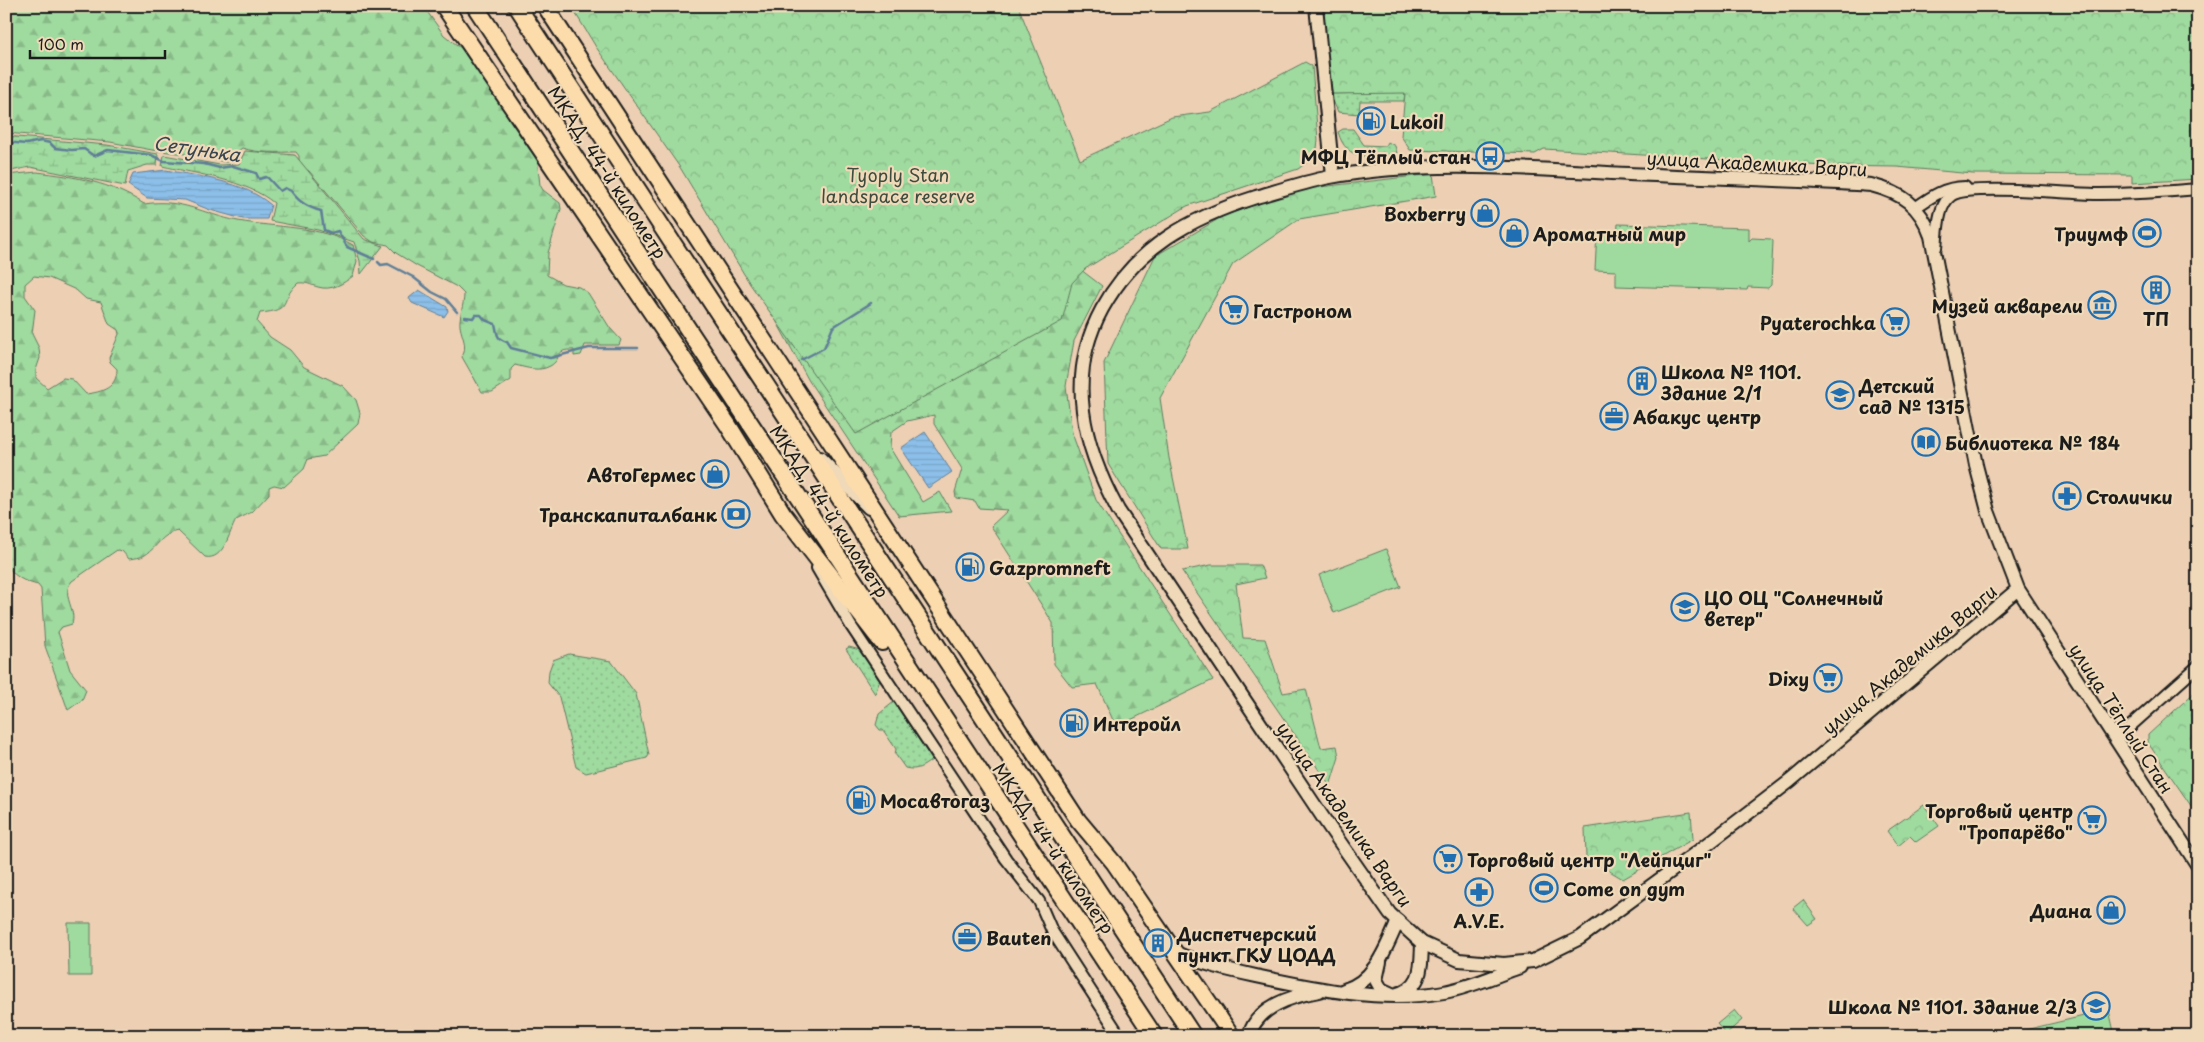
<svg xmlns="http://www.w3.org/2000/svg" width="2204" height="1042" viewBox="0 0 2204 1042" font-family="'Playpen Sans',sans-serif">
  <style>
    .grass { fill: url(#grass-dots); stroke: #5e7b5e }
    .forest { fill: url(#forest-firs); stroke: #5e7b5e; fill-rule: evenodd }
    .wetland { fill: url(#wetland-marsh); stroke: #5e7b5e }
    .park { fill: url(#park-crowns); stroke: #5e7b5e }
    .garden { fill: #9fda9f; stroke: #5e7b5e }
    .water { fill: url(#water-rules); stroke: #5f7e97 }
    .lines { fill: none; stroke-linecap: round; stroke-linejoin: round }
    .stream { stroke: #5f7e97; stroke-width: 2.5 }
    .minor-casing { stroke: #1c1c1c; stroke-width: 14 }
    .tertiary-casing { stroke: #1c1c1c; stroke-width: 16 }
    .primary-casing { stroke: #1c1c1c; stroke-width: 19 }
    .trunk-casing { stroke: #1c1c1c; stroke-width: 20 }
    .minor { stroke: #efd9b8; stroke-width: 10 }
    .tertiary { stroke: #efd9b8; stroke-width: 12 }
    .primary { stroke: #fddcac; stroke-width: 15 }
    .trunk { stroke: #fddcac; stroke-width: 16 }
    .labels { text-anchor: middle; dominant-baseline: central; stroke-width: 4.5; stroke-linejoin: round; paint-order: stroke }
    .poi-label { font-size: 18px; font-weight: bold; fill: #1c1c1c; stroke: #efd9b8; text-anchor: start }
    .street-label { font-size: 18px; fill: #1c1c1c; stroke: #efd9b8 }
    .park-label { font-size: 18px; fill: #3d4c3d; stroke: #efd9b8 }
    .water-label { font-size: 19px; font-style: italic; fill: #38454f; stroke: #efd9b8 }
  </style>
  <defs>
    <pattern id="grass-dots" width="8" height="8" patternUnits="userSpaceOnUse" patternTransform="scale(1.25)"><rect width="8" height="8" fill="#9fda9f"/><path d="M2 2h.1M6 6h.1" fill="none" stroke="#88ba88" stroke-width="1.8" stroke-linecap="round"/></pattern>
    <pattern id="forest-firs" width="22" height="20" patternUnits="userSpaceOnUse" patternTransform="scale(1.25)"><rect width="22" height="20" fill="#9fda9f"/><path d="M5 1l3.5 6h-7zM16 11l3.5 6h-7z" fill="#88ba88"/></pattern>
    <pattern id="wetland-marsh" width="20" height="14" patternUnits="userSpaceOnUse" patternTransform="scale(1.25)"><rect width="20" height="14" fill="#9fda9f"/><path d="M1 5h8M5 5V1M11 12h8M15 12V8" fill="none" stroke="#88ba88"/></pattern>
    <pattern id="park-crowns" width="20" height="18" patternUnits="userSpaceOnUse" patternTransform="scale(1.25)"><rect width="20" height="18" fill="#9fda9f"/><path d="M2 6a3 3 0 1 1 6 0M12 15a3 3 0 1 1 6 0" fill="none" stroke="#88ba88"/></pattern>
    <pattern id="water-rules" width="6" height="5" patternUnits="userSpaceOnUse" patternTransform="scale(1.25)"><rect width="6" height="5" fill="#8cbfe9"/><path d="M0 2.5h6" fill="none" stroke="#78a4c7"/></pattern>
  </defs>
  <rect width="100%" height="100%" fill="#edd0b4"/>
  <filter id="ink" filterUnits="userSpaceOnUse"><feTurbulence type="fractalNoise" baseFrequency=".02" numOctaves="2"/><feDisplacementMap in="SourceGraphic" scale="10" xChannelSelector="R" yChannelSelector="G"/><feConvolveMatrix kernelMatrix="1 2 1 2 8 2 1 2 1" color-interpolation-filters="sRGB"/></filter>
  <g filter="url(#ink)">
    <g class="grass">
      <path d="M1405 92 1404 101H1360L1359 114 1338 112 1330 94Z"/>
      <path d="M1343 129H1353L1364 145 1386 146 1388 142 1395 146 1397 153C1371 157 1347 163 1338 132Z"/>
      <path d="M849 647 860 650 880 680 875 694 846 649Z"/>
      <path d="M569 654 611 661 636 694 649 755 647 758 586 773 576 767 559 697 548 683 549 671 553 660Z"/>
      <path d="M895 701 932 760C922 767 917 771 905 768L895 754 896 749 883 730H880L876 725 879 714Z"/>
    </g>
    <g class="forest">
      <path d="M6 6H423L444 35 461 48 537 158 540 185 543 190 560 203 561 209 548 253 547 275 563 284 579 287 588 293 610 328 621 340 619 345H585L581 355 574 356V350C553 349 563 359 550 366 539 372 527 368 515 365L511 369V380L492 392H482L462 357C468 345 462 338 460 326 459 316 464 305 464 294L457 287 417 266 396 253 388 245 373 242 364 236 309 171 299 166V156L296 152C278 152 260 154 242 148L238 151 239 157 236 161 225 162 194 155 152 150 110 142 6 133Z"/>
      <path d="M37 172C77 177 110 182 144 204 183 198 202 214 238 221 277 228 318 225 353 245L357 261 353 276C343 284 331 291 318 287 310 285 307 282 298 283 278 301 294 310 260 313L257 322 270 337 290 350 304 367 343 386 356 400 360 413 358 424 324 456 308 459 304 469 284 487 274 485 269 487V494L252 512 236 520C229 532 224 561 205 557L178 531C162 533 158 547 145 555 141 558 134 558 129 559L122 551 117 550 72 581C60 595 77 609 72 624L62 627 58 632 70 670 86 690 82 700 68 710 45 646 41 589 38 585C25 582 12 576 6 563V175ZM34 276 49 278 76 290 86 299 101 302 109 324 118 330 119 334 109 358 110 362 117 369C117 388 102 392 86 394L72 379 63 378 47 388 36 378V370L40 358 39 348 32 334 35 310 25 296V284Z"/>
      <path d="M724 225 1059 253 1102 286 1074 341 1066 386 1072 433 1096 500 1213 680 1116 727 1097 684 1072 687 1054 664 1053 623 991 526 1008 510 979 508 975 501 956 498 955 492 962 469 934 424V415L907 421 891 432 890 448 923 502 940 492 951 511 899 516 809 381Z"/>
    </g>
    <g class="wetland">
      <path d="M6 136 107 145 158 154 157 165H147L128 171 125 186 30 167 6 172Z"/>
      <path d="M245 151 295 155 364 239 383 246 361 274 360 261 354 242 318 230 270 221 274 203C246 180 197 174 162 166L164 155 220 165 239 164Z"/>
    </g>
    <g class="park">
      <path d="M571 6H1017L1019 8 1080 160 1172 117 1210 112 1305 62 1312 66 1318 140 1316 156 1298 169 1187 206 1085 269 1072 283 1062 321 856 434 750 284 681 169 596 47Z"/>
      <path d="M1321 6H2198V179L2132 183V175L1973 174 1897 167 1824 166 1544 149 1535 154 1410 150 1401 136 1405 93 1330 94Z"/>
      <path d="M1433 174 1436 196 1299 219 1233 264 1160 398 1169 458 1188 549H1161L1108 464 1104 363 1155 256 1225 215 1302 189Z"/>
      <path d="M1211 565H1260L1265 578 1236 584 1243 638 1265 639 1283 693 1306 689 1321 748 1337 746 1339 757 1330 786 1182 571Z"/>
      <path d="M2198 689V816L2148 743V735Z"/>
      <path d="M1924 805 1939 826 1916 842 1910 836 1898 846 1887 831Z"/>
      <path d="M1691 812 1693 839 1623 879 1586 857 1585 828Z"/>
      <path d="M1803 900 1817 919 1808 925 1793 908Z"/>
      <path d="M1734 1010 1742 1020 1726 1034 1717 1024Z"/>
    </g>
    <g class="garden">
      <path d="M1618 224 1749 228V241L1752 238 1771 239 1773 241 1771 285 1768 288 1748 287 1747 290 1616 286V271L1595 270 1597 232 1617 233Z"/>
      <path d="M1386 549 1401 587 1334 613 1319 575Z"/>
      <path d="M68 923H91V976H69Z"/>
      <path d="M2109 1010 2115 1036H2022L2021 1031Z"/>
    </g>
    <g class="water">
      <path d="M166 170C201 177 243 181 271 205L267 219H243L210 210 185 200 147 198 128 185 133 174Z"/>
      <path d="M419 290 447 307 448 311 444 317 412 303 409 298Z"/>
      <path d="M925 432 952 472 928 488 901 448Z"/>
    </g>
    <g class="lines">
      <g class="stream">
        <path d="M6 142 26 144 41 141 50 143 55 148 72 150 84 149 94 156 108 150 151 155 164 161 204 164 220 168 233 166 256 173 259 179 266 177 268 178 280 191 285 188 291 191C299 202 307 207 321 211L324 230 331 233 338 231 347 247 374 259"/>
        <path d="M378 262 381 265 388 264 413 277 432 292 446 299 457 312"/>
        <path d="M465 317 473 318 475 315H481L485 320 495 324C498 334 495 338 507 342L511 348 550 358 589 348H638"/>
        <path d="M801 360 824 348 833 327 871 303"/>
      </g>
      <g class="minor-casing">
        <g id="minor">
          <path d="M1915 208C1932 196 1945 187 1965 187"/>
          <path d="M1936 248C1938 232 1937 205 1952 195 1970 184 2072 194 2099 194 2132 194 2165 192 2198 189"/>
          <path d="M817 568 851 626 1006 859 1039 901 1052 931 1120 1036"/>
          <path d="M2116 739 2198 666"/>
        </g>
      </g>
      <g class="tertiary-casing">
        <g id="tertiary">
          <path d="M1316 6 1333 176"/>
          <path d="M820 458 869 508"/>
          <path d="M2018 589 1790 781 1704 847 1580 938 1533 961 1504 964 1481 962 1459 960 1422 943 1390 914 1330 828 1118 510C1083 446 1065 377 1102 309 1136 247 1190 218 1256 197 1280 190 1305 182 1330 177 1427 159 1531 169 1629 174 1709 177 1790 180 1871 185 1902 193 1920 205 1931 236L1976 465 1988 511 2018 589 2198 866"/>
          <path d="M1176 953C1202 964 1229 970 1256 976 1316 989 1383 1003 1444 992 1471 987 1494 976 1520 967"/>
          <path d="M1380 962 1376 980 1381 989 1394 995C1423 988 1421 968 1422 943"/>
          <path d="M1344 990C1374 982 1386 948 1398 921"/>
          <path d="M1249 1036C1257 1006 1292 996 1319 991"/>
        </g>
      </g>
      <g class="primary-casing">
        <path id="primary" d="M545 6 1078 820 1114 863 1232 1036"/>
      </g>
      <g class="trunk-casing">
        <g id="trunk">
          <path d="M444 6 728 425 783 514 882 642"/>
          <path d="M475 6 1154 1036"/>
          <path d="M517 6 1193 1036"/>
        </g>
      </g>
      <use href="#minor" class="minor"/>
      <use href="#tertiary" class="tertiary"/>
      <use href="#primary" class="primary"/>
      <use href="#trunk" class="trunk"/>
    </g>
  </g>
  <defs>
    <g id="fuel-ring" transform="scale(1.4375)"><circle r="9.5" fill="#efd9b8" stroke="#1f6fb2" stroke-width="1.5"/><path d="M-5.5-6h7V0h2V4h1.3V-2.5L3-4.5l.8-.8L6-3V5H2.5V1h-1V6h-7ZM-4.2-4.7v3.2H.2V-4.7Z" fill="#1f6fb2"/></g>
    <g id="bus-ring" transform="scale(1.4375)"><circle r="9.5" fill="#efd9b8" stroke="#1f6fb2" stroke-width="1.5"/><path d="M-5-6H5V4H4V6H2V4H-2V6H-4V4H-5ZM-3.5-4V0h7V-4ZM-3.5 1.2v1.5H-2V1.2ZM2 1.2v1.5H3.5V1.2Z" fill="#1f6fb2"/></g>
    <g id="shop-ring" transform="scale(1.4375)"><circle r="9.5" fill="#efd9b8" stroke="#1f6fb2" stroke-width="1.5"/><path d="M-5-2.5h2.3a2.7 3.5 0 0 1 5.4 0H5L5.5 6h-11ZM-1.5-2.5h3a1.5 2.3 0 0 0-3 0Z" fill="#1f6fb2"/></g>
    <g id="stadium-ring" transform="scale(1.4375)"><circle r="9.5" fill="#efd9b8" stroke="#1f6fb2" stroke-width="1.5"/><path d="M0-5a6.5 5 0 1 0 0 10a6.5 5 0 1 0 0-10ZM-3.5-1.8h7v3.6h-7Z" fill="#1f6fb2"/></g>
    <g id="building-ring" transform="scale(1.4375)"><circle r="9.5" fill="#efd9b8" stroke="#1f6fb2" stroke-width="1.5"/><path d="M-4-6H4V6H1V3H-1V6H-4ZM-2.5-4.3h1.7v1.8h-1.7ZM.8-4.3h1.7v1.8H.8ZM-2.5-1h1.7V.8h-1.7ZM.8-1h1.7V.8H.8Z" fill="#1f6fb2"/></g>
    <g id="museum-ring" transform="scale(1.4375)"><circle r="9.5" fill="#efd9b8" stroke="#1f6fb2" stroke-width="1.5"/><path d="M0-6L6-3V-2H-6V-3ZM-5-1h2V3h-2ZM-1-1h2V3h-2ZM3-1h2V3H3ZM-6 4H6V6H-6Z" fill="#1f6fb2"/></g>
    <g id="supermarket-ring" transform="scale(1.4375)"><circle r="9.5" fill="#efd9b8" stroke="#1f6fb2" stroke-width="1.5"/><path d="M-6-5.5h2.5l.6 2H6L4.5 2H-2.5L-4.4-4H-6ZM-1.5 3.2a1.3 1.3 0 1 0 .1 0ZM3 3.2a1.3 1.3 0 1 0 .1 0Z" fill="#1f6fb2"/></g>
    <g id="school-ring" transform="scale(1.4375)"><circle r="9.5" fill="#efd9b8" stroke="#1f6fb2" stroke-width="1.5"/><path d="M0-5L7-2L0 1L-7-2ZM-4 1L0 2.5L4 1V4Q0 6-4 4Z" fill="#1f6fb2"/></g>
    <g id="office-ring" transform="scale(1.4375)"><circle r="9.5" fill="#efd9b8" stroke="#1f6fb2" stroke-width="1.5"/><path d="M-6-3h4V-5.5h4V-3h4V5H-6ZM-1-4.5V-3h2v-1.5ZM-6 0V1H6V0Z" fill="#1f6fb2"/></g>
    <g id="library-ring" transform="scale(1.4375)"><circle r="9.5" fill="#efd9b8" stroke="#1f6fb2" stroke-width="1.5"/><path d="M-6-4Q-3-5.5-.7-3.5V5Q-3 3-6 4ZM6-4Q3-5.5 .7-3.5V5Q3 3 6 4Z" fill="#1f6fb2"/></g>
    <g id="pharmacy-ring" transform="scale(1.4375)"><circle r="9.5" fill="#efd9b8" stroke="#1f6fb2" stroke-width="1.5"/><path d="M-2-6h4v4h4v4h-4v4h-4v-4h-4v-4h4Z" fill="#1f6fb2"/></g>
    <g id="bank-ring" transform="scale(1.4375)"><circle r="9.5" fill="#efd9b8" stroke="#1f6fb2" stroke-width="1.5"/><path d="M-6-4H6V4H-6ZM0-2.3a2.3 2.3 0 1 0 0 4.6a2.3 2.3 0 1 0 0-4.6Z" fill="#1f6fb2"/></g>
  </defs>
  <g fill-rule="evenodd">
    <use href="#fuel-ring" x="1371" y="121"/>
    <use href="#bus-ring" x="1490" y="156"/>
    <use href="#shop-ring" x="1485" y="213"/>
    <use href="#shop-ring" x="1514" y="233"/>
    <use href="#stadium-ring" x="2147" y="233"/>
    <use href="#building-ring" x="2156" y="290"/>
    <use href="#museum-ring" x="2102" y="305"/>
    <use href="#supermarket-ring" x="1234" y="310"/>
    <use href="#supermarket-ring" x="1895" y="322"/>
    <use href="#building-ring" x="1642" y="381"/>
    <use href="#school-ring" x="1840" y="395"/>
    <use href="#office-ring" x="1614" y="416"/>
    <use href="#library-ring" x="1926" y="442"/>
    <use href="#shop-ring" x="715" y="474"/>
    <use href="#pharmacy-ring" x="2067" y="496"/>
    <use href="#bank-ring" x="736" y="514"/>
    <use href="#fuel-ring" x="970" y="567"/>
    <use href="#school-ring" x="1685" y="607"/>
    <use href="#supermarket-ring" x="1828" y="678"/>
    <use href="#fuel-ring" x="1074" y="723"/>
    <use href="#fuel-ring" x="861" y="800"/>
    <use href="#supermarket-ring" x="2092" y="820"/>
    <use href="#supermarket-ring" x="1448" y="859"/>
    <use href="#stadium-ring" x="1544" y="888"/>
    <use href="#pharmacy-ring" x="1479" y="892"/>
    <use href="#shop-ring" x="2111" y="910"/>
    <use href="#office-ring" x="967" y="937"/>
    <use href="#building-ring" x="1158" y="943"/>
    <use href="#school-ring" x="2096" y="1006"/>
  </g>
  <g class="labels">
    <g class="poi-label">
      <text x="1390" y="121">Lukoil</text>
      <text x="1471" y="156" text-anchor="end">МФЦ Тёплый стан</text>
      <text x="1466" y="213" text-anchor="end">Boxberry</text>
      <text x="1533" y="233">Ароматный мир</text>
      <text x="2128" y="233" text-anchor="end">Триумф</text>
      <text x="2083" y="305" text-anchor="end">Музей акварели</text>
      <text x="1253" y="310">Гастроном</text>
      <text x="2156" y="318" text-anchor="middle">ТП</text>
      <text x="1876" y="322" text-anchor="end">Pyaterochka</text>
      <text x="1661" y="371">Школа № 1101.<tspan x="1661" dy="21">Здание 2/1</tspan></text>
      <text x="1859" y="385">Детский<tspan x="1859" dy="21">сад № 1315</tspan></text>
      <text x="1633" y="416">Абакус центр</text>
      <text x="1945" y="442">Библиотека № 184</text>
      <text x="696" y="474" text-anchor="end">АвтоГермес</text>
      <text x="2086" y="496">Столички</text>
      <text x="717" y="514" text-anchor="end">Транскапиталбанк</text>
      <text x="989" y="567">Gazpromneft</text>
      <text x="1704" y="597">ЦО ОЦ "Солнечный<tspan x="1704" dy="21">ветер"</tspan></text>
      <text x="1809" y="678" text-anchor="end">Dixy</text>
      <text x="1093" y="723">Интеройл</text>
      <text x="880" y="800">Мосавтогаз</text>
      <text x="2073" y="810" text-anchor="end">Торговый центр<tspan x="2073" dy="21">"Тропарёво"</tspan></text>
      <text x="1467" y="859">Торговый центр "Лейпциг"</text>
      <text x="1563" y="888">Come on gym</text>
      <text x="2092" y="910" text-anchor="end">Диана</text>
      <text x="1479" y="920" text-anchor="middle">A.V.E.</text>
      <text x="1177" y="933">Диспетчерский<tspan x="1177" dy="21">пункт ГКУ ЦОДД</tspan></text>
      <text x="986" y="937">Bauten</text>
      <text x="2077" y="1006" text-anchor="end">Школа № 1101. Здание 2/3</text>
    </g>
    <g class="street-label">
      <text transform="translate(1757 163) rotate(3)">улица Академика Варги</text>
      <text transform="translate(608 172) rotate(57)">МКАД, 44-й километр</text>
      <text transform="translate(830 511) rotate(57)">МКАД, 44-й километр</text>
      <text transform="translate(1909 659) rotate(-40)">улица Академика Варги</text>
      <text transform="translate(2122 718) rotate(57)">улица Тёплый Стан</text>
      <text transform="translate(1345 814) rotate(55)">улица Академика Варги</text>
      <text transform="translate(1054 848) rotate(56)">МКАД, 44-й километр</text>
    </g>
    <g class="park-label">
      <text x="898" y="174">Tyoply Stan<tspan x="898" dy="21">landspace reserve</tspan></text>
    </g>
    <g class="water-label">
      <text transform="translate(197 148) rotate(8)">Сетунька</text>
    </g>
  </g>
  <rect width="2204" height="1042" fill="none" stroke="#efd9b8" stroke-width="25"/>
  <rect x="12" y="12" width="2179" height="1017" fill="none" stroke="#1c1c1c" stroke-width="2" filter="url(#ink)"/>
  <path d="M30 50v8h135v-8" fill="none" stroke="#1c1c1c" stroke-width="2.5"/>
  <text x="38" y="50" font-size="15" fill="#1c1c1c" stroke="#efd9b8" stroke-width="4" paint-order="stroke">100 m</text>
</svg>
